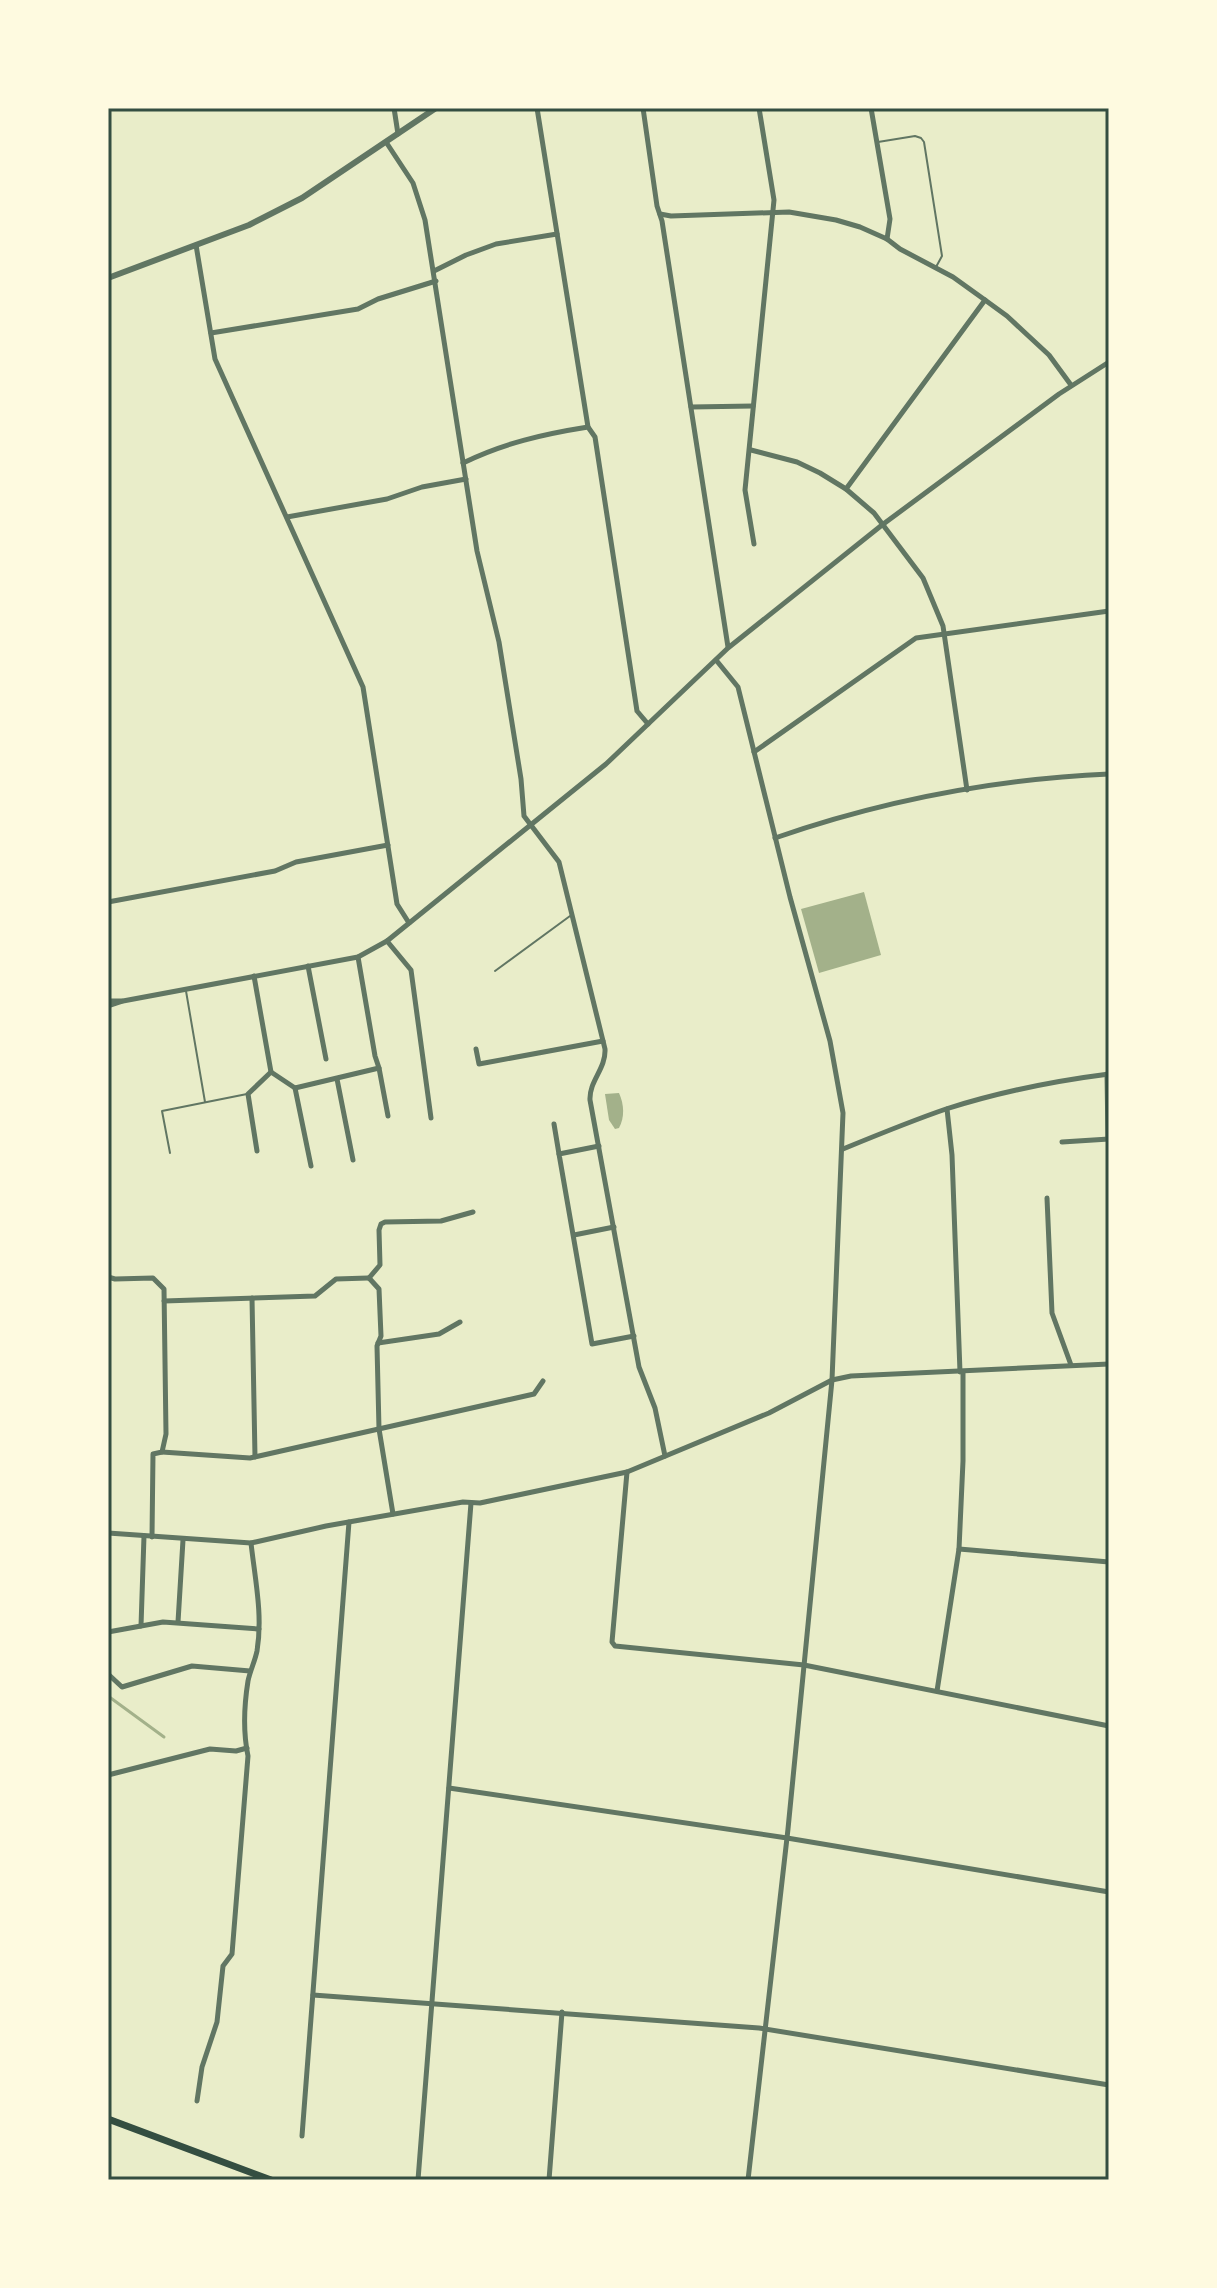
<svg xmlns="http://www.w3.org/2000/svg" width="1217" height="2288" viewBox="0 0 1217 2288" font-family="'Sofia Sans Condensed',sans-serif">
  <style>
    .water { fill: #a3b18a }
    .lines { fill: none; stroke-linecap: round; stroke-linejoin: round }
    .stream { stroke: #a3b18a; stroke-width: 3 }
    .service { stroke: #617663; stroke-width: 2 }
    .minor { stroke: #617663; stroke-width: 5 }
    .tertiary { stroke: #617663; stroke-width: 6 }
    .secondary { stroke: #344e41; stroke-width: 7 }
    .neatline { fill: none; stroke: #344e41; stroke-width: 3 }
  </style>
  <rect width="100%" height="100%" fill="#e9edc9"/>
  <g class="water">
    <path d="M864 892 881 955 819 973 801 909Z"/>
    <path d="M619 1093C624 1104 625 1117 619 1128L615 1129 609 1120 605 1094Z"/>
  </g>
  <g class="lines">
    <path class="stream" d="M108 1696 164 1737"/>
    <g class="service">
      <path d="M878 142 915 136 921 138 924 142 942 256 936 267"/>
      <path d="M495 971 570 916"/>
      <path d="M186 991 205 1102"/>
      <path d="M170 1153 162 1111 247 1094"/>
    </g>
    <g class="minor">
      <path d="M394 108 398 134"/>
      <path d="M537 108 588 427 595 437 637 711 648 724"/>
      <path d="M643 108 657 206 662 221 728 647"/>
      <path d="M871 108 890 219 887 239"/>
      <path d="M386 142 413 183 425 220 477 551 499 642 521 779 524 816 559 862 605 1049C606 1069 589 1081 590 1100L639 1367 655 1408 665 1456"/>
      <path d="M660 214 671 216 789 212 836 220 860 227 887 239 900 249 953 277 985 300 1007 316 1049 355 1071 385"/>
      <path d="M196 245 215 359 363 687 397 904 409 923"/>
      <path d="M434 271 466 255 496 244 557 234"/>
      <path d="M211 333 358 309 378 299 436 281"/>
      <path d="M691 407 753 406"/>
      <path d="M751 450 797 462 820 473 846 489 874 513 923 578 943 626 967 790"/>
      <path d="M463 463C504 443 544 434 588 427"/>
      <path d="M846 489 985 300"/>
      <path d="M287 517 387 499 422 487 466 479"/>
      <path d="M754 544 745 490 774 200 759 108"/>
      <path d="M716 660 738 687 790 897 830 1041 843 1113 832 1380 788 1829 748 2180"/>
      <path d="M754 752 916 638 1109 611"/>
      <path d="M775 838C882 801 996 779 1109 774"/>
      <path d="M108 902 275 871 296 862 388 845"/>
      <path d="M387 941 411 970 431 1118"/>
      <path d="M358 957 375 1056 379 1068 388 1116"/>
      <path d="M308 966 326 1059"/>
      <path d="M254 976 271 1072"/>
      <path d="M108 1001H122"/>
      <path d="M108 1006 123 1001 358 957 387 941 606 764 728 648 882 525 1059 394 1109 362"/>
      <path d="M476 1049 479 1064 603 1041"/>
      <path d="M1107 1074 1108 1139"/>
      <path d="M337 1079 353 1160"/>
      <path d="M295 1088 311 1166"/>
      <path d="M947 1109 952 1155 960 1372"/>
      <path d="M554 1124 559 1154"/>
      <path d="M1062 1142 1109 1139"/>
      <path d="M599 1146 559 1154 592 1344 634 1336"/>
      <path d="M843 1149C877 1135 911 1121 946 1109 999 1092 1054 1081 1109 1074"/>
      <path d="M257 1151 248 1094 271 1072 295 1088 379 1068"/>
      <path d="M1047 1198 1052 1313 1071 1365"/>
      <path d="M574 1235 614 1227"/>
      <path d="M108 1277 115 1279 153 1278 164 1289 166 1434 162 1452 153 1454 152 1537"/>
      <path d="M369 1278 379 1289 381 1336 377 1346 379 1429 393 1514"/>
      <path d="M369 1278 380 1265 379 1230 381 1224 385 1222 441 1221 473 1212"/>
      <path d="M252 1298 255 1457"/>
      <path d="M164 1301 315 1296 336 1279 368 1278"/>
      <path d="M378 1343 439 1334 460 1322"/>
      <path d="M162 1452 250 1458 534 1394 543 1381"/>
      <path d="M627 1472 612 1642 615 1646 804 1665 1109 1726"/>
      <path d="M108 1533 251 1543 326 1526 463 1502 480 1503 627 1472 769 1413 832 1380 851 1376 1109 1364"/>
      <path d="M959 1549 1109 1562"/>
      <path d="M178 1622 183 1540"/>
      <path d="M141 1626 144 1536"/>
      <path d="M108 1632 163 1622 259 1629"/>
      <path d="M108 1666V1674L122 1687 192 1666 250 1671"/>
      <path d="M937 1691 959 1549 963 1461V1372"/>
      <path d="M108 1775 210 1749 236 1751 247 1748"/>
      <path d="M449 1788 787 1838 1109 1892"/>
      <path d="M313 1995 759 2028 1109 2085"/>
      <path d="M197 2101 202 2067 217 2022 223 1966 232 1954 248 1756C243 1732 244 1706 248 1681 250 1671 255 1661 257 1651 263 1615 255 1579 251 1543"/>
      <path d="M302 2136 349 1522"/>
      <path d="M418 2180 471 1503"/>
      <path d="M549 2180 562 2012"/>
    </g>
    <path class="tertiary" d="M108 278 249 225 302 198 436 108"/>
    <path class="secondary" d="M108 2119 271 2180"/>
  </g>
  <rect width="1217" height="2288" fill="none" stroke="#fefae0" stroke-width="220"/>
  <rect x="110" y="110" width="997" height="2068" class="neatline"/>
</svg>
